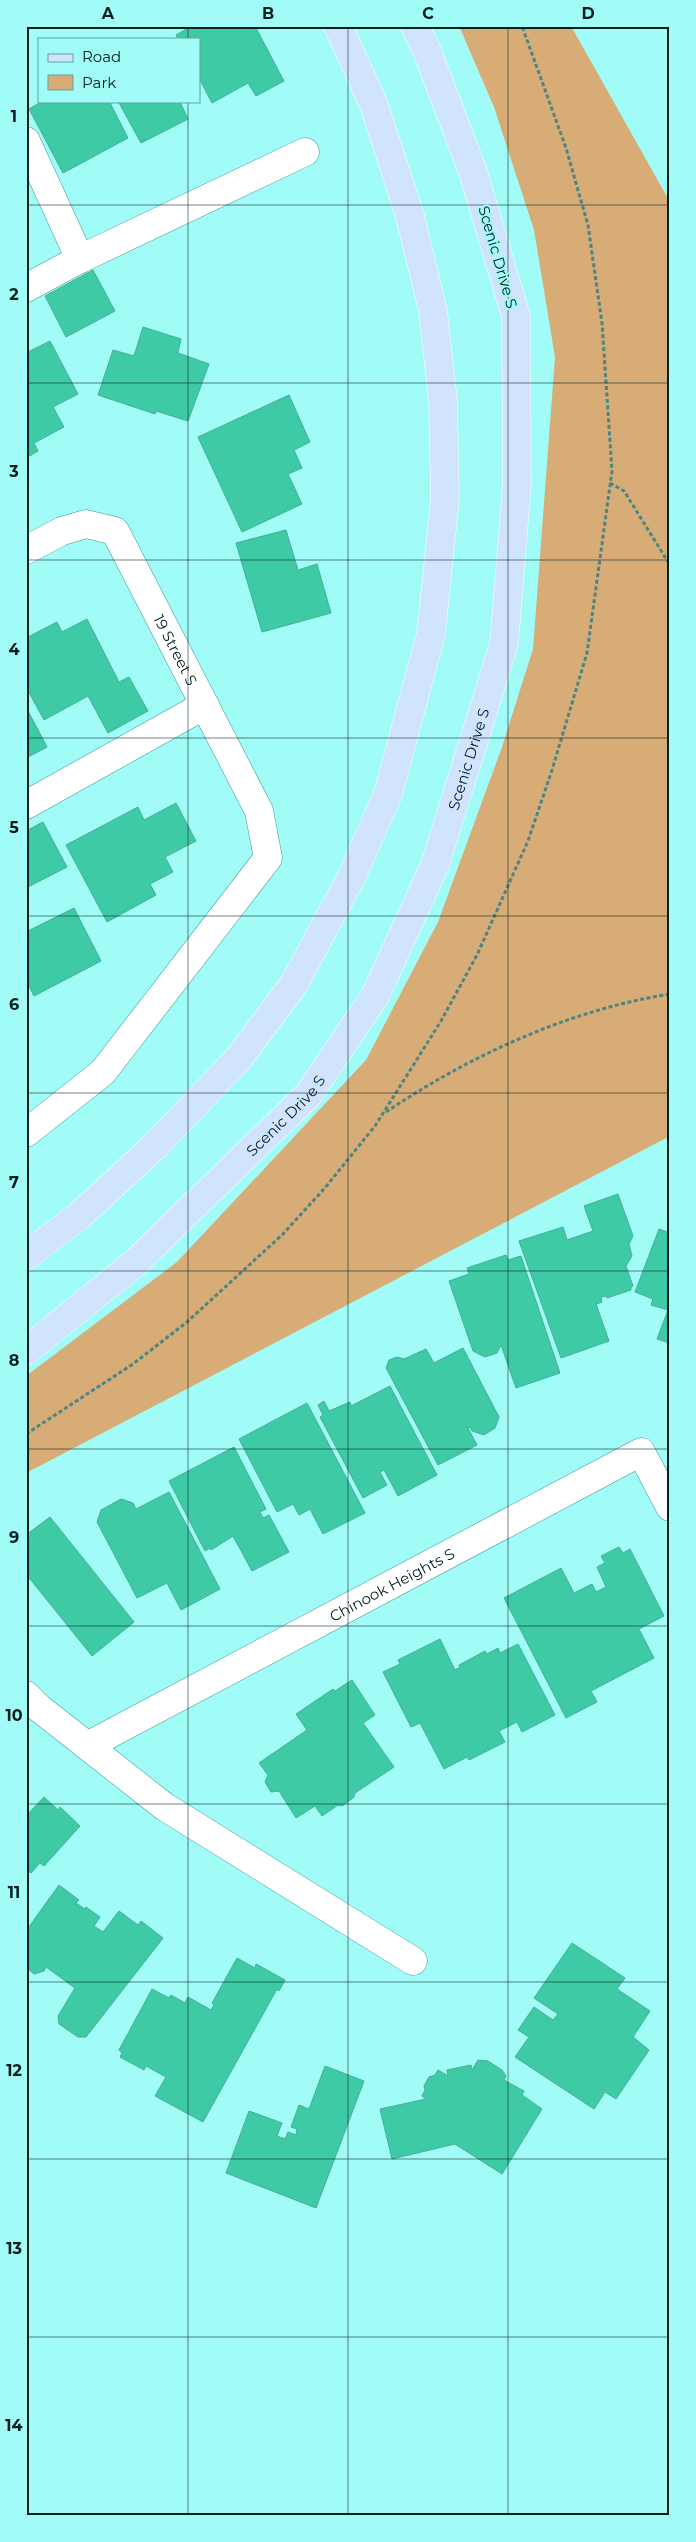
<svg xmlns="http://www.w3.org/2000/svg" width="696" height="2542" viewBox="0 0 696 2542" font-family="Montserrat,sans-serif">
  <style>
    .green { fill: #d8ac76 }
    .building { fill: #3fcaa6; stroke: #43af92 }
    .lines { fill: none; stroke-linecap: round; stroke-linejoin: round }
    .minor-casing { stroke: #3c9895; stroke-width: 29 }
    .major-casing { stroke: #fff; stroke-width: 29 }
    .path { stroke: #4d8583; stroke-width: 3; stroke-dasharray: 4 2.5; stroke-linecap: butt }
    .minor { stroke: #fff; stroke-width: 28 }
    .major { stroke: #d0e5fd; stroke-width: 28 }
    .grid { fill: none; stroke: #041f1e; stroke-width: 1; stroke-opacity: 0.55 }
    .labels { text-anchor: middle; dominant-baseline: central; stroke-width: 4; stroke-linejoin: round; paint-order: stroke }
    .street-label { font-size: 15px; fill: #041f1e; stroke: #a1fbf7 }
    .neatline { fill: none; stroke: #041f1e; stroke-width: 2 }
    .grid-label { font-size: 16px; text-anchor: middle; font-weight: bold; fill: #041f1e }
  </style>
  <rect width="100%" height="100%" fill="#a1fbf7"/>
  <path class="green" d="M459 26H571L670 202V1136L26 1473V1376L177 1262 366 1060 438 922 502 747 533 649 555 357 534 230 494 107Z"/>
  <g class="building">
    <path d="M192 26H255L284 81 256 96 248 83 212 103 199 78V39H178L176 35Z"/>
    <path d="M43 101H109L128 138 63 173 29 109Z"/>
    <path d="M118 101H181L180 102 188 119 141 143Z"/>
    <path d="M93 270 115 311 66 337 45 296Z"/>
    <path d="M143 327 181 339 178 353 209 364 188 421 156 411 155 414 98 395 113 350 134 356Z"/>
    <path d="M50 341 78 394 53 407 64 427 34 443 38 451 26 458V353Z"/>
    <path d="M289 395 310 442 294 450 302 468 288 474 302 504 242 532 198 437Z"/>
    <path d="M286 530 298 570 317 564 331 613 262 632 236 543Z"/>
    <path d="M87 619 119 682 129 677 148 711 108 733 88 696 44 720 26 687V638L57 622 62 632Z"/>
    <path d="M26 707 47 747 26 758Z"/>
    <path d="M176 803 196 841 165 857 173 872 150 884 156 895 107 922 66 845 138 807 144 820Z"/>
    <path d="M43 822 67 867 26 888V831Z"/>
    <path d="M74 908 101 961 34 996 26 980V932Z"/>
    <path d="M618 1194 633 1236 629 1244 632 1256 626 1266 633 1286 631 1287V1290L607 1298 606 1296 601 1297 602 1302 596 1304 609 1341 561 1358 519 1241 563 1227 567 1240 593 1231 584 1206Z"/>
    <path d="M659 1229 670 1233V1343L657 1339 668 1310 651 1305 653 1299 635 1292Z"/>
    <path d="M506 1255 508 1260 521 1256 560 1373 516 1388 501 1345 497 1353 485 1357 473 1351 449 1281 469 1274 467 1268Z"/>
    <path d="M463 1348 499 1417 495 1428 484 1435 472 1431 470 1427 468 1428 477 1445 438 1465 386 1368 389 1360 397 1357 404 1359 426 1349 434 1363Z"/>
    <path d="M390 1386 437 1475 398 1496 384 1470 380 1472 387 1485 363 1498 320 1417 323 1415 318 1405 324 1401 329 1411 350 1402 351 1406Z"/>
    <path d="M307 1403 365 1513 323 1534 310 1509 299 1515 293 1504 277 1512 239 1439Z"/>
    <path d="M234 1447 266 1509 260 1512 263 1518 269 1515 289 1552 252 1571 233 1536 211 1550 210 1548 205 1551 169 1481Z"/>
    <path d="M169 1492 220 1589 181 1610 167 1583 137 1598 97 1522 101 1510 121 1499 133 1503 136 1509Z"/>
    <path d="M50 1517 134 1622 92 1656 26 1574V1535Z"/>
    <path d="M619 1547 623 1553 630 1549 664 1616 639 1629 654 1658 591 1691 597 1702 566 1718 504 1598 561 1568 574 1593 592 1584 596 1592 606 1587 597 1567 605 1563 601 1556Z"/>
    <path d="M440 1639 455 1670 460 1667 459 1665 485 1651 487 1654 498 1648 500 1653 518 1644 555 1715 522 1732 517 1722 499 1731 505 1742 469 1760 467 1757 444 1769 420 1723 411 1727 383 1672 400 1664 398 1660Z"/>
    <path d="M352 1680 375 1715 363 1723 394 1767 355 1793 354 1797 342 1806 338 1805 322 1816 315 1806 296 1818 279 1791 271 1792 265 1782 268 1775 259 1763 307 1730 296 1714 333 1689 335 1691Z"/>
    <path d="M44 1797 58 1810 60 1807 80 1826 44 1866 40 1863 31 1873 28 1871 26 1873V1816Z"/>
    <path d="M59 1885 79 1900 76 1903 85 1909 86 1907 100 1917 94 1926 103 1932 119 1911 138 1925 141 1921 163 1938 86 2037H78L59 2024 58 2016 75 1988 46 1967 44 1971 34 1974 26 1967V1931Z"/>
    <path d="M572 1943 625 1978 617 1989 650 2011 633 2037 649 2050 616 2099 605 2092 594 2109 515 2057 529 2037 518 2030 534 2007 553 2020 558 2014 534 1998Z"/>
    <path d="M237 1958 255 1968 256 1964 285 1980 279 1991 277 1989 203 2122 155 2096 166 2077 146 2066 144 2070 120 2057 122 2053 119 2050 152 1989 169 1998 171 1995 185 2003 188 1997 211 2010 214 2005 212 2003Z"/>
    <path d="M478 2060 488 2061 502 2070 506 2076 504 2080 524 2091 522 2095 542 2109 502 2174 455 2144 392 2159 380 2109 426 2099 422 2096 425 2090 424 2086 429 2077 435 2075 438 2070 448 2076 447 2070 471 2065 472 2070Z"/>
    <path d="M325 2066 364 2081 316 2208 226 2173 249 2111 282 2123 277 2136 285 2139 288 2132 296 2135 297 2129 291 2127 299 2105 309 2109Z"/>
  </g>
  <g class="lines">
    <g class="minor-casing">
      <g id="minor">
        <path d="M26 141 80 259"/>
        <path d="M26 288 80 259 305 152"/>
        <path id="s1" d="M26 550 62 531 86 524 115 531 259 811 268 858 103 1072 26 1133"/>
        <path d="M26 805 205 705"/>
        <path d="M26 1695 39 1708 165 1807 413 1961"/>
        <path id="s2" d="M87 1746 641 1452 670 1507"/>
      </g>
    </g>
    <g class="major-casing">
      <g id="major">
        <path d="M26 1256 79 1216 155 1146 239 1058 294 984 352 876 388 794 431 634 445 499 443 400 433 311 410 216 374 105 338 26"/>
        <path id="s3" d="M26 1351 136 1262 309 1094 375 996 435 865 504 644 517 484 516 316 473 172 427 51 415 26"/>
      </g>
    </g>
    <g class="path">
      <path d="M610 483 624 491 670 565"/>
      <path d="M386 1112C471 1055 569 1010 670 994"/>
      <path d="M26 1434 133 1364 187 1322 283 1234 324 1189 375 1126 441 1021 477 955 528 841 552 770 587 653 612 471 602 323 588 225 566 148 522 26"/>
    </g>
    <use href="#minor" class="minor"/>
    <use href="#major" class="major"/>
  </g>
  <path class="grid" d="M188 26V39M348 26V2516M508 26V2516M188 101V2516M26 205H670M26 383H670M26 560H670M26 738H670M26 916H670M26 1093H670M26 1271H670M26 1449H670M26 1626H670M26 1804H670M26 1982H670M26 2159H670M26 2337H670"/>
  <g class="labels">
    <g class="street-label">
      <text transform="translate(498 257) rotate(74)">Scenic Drive S</text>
      <text stroke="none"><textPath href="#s1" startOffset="229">19 Street S</textPath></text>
      <text stroke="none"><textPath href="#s3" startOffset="756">Scenic Drive S</textPath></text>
      <text stroke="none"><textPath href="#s3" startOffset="351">Scenic Drive S</textPath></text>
      <text stroke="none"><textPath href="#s2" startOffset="345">Chinook Heights S</textPath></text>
    </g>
  </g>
  <rect width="696" height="2542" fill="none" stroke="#a1fbf7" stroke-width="55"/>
  <rect x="38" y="38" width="162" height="65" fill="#a1fbf7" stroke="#62a3a0"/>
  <rect x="48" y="54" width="25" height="8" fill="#d0e5fd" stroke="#62a3a0"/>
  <text x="82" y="62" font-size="15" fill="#041f1e">Road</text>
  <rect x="48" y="75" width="25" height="15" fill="#d8ac76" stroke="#62a3a0"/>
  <text x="82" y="88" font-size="15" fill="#041f1e">Park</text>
  <rect x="28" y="28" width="640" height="2486" class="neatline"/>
  <g class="grid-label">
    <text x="108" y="19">A</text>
    <text x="268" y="19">B</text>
    <text x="428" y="19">C</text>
    <text x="588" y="19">D</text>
    <text x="14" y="122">1</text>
    <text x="14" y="300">2</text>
    <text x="14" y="477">3</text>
    <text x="14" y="655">4</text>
    <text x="14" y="833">5</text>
    <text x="14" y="1010">6</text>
    <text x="14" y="1188">7</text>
    <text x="14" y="1366">8</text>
    <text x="14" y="1543">9</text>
    <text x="14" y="1721">10</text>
    <text x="14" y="1898">11</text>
    <text x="14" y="2076">12</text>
    <text x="14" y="2254">13</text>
    <text x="14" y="2431">14</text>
  </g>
</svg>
